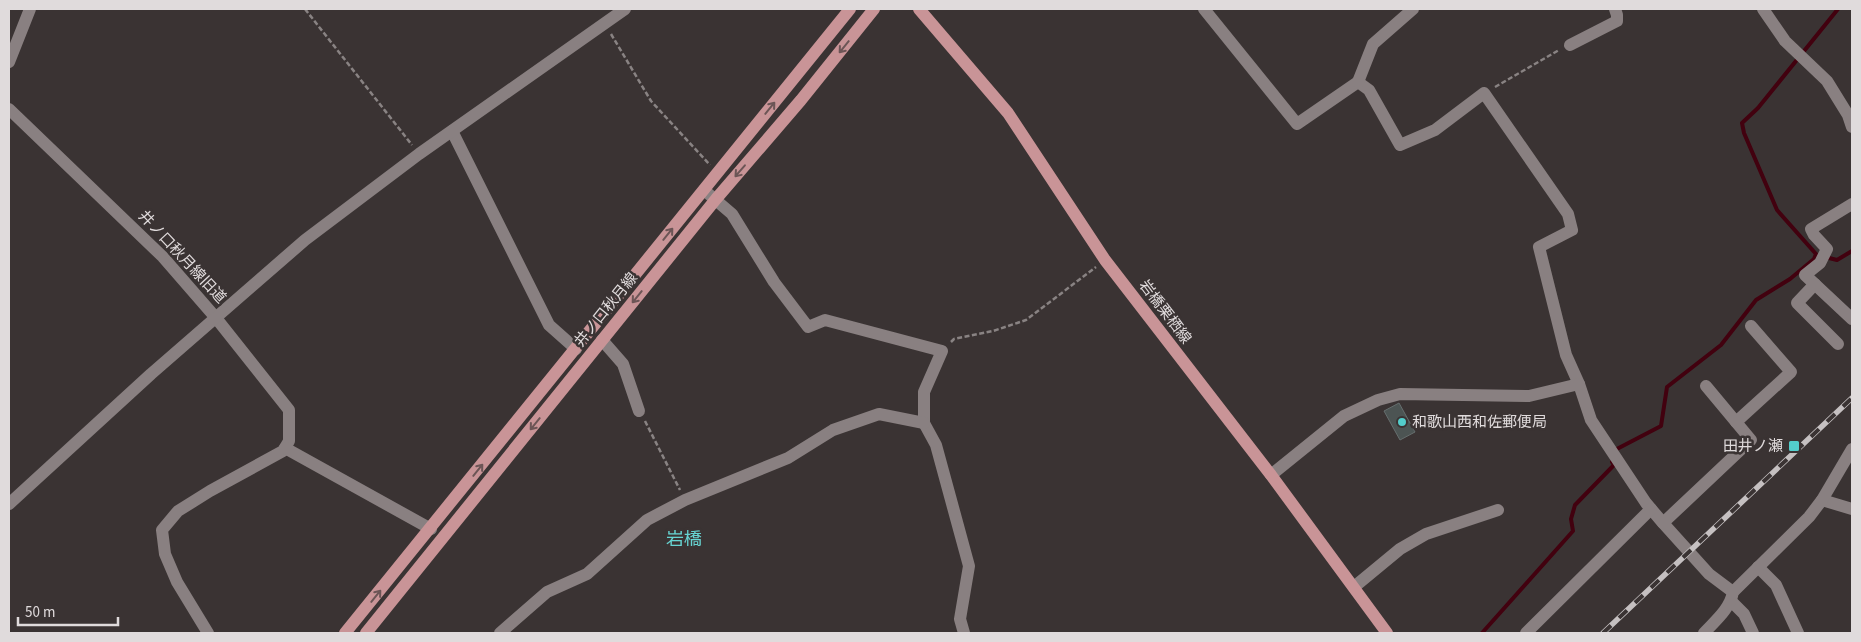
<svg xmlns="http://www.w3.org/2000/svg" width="1861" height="642" viewBox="0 0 1861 642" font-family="'Source Sans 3','Noto Sans JP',sans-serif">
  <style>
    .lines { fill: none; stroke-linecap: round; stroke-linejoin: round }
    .stream { stroke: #42010f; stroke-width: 4 }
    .building { fill: #4c5453; stroke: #666e6e }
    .path { stroke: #898383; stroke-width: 2.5; stroke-dasharray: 5 2.5; stroke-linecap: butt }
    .minor { stroke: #898081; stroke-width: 12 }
    .major { stroke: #c99497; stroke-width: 12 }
    .rail-casing { stroke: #c5c0c1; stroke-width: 5.5 }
    .rail { stroke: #3a3333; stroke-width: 4; stroke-dasharray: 11; stroke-linecap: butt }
    .oneway { stroke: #6c5556 }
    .poi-dot { fill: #53cdcb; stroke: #3a3333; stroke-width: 2 }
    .labels { text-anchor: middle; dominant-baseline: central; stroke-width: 5; stroke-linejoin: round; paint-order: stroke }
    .street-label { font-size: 15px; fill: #e0dbdc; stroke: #3a3333 }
    .poi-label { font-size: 15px; fill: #e0dbdc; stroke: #3a3333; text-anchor: start }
    .quarter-label { font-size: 18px; fill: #67d4d2; stroke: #3a3333 }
  </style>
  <rect width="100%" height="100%" fill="#3a3333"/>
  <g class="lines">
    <g class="stream">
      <path d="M1825 257 1837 260 1852 251"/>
      <path d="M1613 451 1661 426 1667 387 1721 345 1756 300 1790 279 1814 259 1816 254 1777 210 1744 133 1742 123 1758 108 1838 9"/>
      <path d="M1482 633 1573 531 1571 519 1575 505 1614 465 1612 462"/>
    </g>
  </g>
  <path class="building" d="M1399 403 1415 432 1400 440 1384 411Z"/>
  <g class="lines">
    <g class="path">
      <path d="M305 9 412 145"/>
      <path d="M611 34 651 101 710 165"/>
      <path d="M1495 87 1559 50"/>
      <path d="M951 342 954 339 993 331 1026 320 1096 267"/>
      <path d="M645 421 680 490"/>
    </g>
    <g class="minor">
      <path d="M1204 9 1297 124 1358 82 1369 90 1400 145 1435 130 1484 93 1568 214 1572 230 1539 247 1566 355 1579 384 1591 420 1646 503 1663 523 1709 574 1733 592"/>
      <path d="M1763 9 1785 41 1827 81 1848 115 1852 127"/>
      <path d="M1570 45 1617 21V15L1615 9"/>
      <path d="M9 62 30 9"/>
      <path d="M1358 82 1373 44 1413 9"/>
      <path d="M9 109 163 257 216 318 289 410V441L283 451 210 491 178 511 162 530 165 554 177 582 208 633"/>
      <path d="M452 131 549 325 576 349"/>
      <path d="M704 190 732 214 774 282 808 327 825 320 942 351 924 392V423L936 445 969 566 960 619 964 633"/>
      <path d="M1852 204 1811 229 1814 235 1827 249 1820 263 1805 275 1852 319"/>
      <path d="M1815 284 1797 303 1838 344"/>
      <path d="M602 340 623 364 639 411"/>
      <path d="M1736 422 1791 372 1751 326"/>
      <path d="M285 448 431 529"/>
      <path d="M1271 475 1344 416 1378 400 1400 394 1529 396 1579 384"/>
      <path d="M1822 500 1852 509"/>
      <path d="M9 504 151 374 305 240 419 154 625 9"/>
      <path d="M1663 523 1751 440 1706 386"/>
      <path d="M1758 567 1776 585 1798 633"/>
      <path d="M1354 587 1400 549 1426 534 1498 510"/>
      <path d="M1731 601 1744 614 1753 633"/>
      <path d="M500 633 547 592 587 574 647 520 685 500 788 458 833 430 879 414 924 423"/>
      <path d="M1526 633 1651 509"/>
      <path d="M1704 633C1715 621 1730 609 1733 592L1809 517 1822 500 1852 449"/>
    </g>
    <g class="major">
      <path d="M919 9 1008 113 1105 260 1271 475 1387 633"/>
      <path d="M345 633 850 9"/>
      <path d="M366 633 716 199 801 100 874 9"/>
    </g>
    <g class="rail-casing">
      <path id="rail" d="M1603 633 1852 398"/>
    </g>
    <use href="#rail" class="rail"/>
  </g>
  <defs><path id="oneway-shaft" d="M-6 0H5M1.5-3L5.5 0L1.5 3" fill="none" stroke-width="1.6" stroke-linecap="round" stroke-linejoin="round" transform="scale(1.25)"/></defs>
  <g class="oneway">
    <use href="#oneway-shaft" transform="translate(844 47) rotate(129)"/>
    <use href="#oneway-shaft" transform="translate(770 108) rotate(-51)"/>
    <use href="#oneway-shaft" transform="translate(740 171) rotate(131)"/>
    <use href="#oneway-shaft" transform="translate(668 234) rotate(-51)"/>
    <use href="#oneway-shaft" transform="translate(637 297) rotate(129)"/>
    <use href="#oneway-shaft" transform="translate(535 424) rotate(129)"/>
    <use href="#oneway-shaft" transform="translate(478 470) rotate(-51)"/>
    <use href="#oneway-shaft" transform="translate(376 596) rotate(-51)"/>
  </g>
  <g class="poi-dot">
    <circle cx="1402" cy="422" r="5"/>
    <rect x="1788" y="440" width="12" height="12" rx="2.5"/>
  </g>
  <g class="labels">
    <g class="street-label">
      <text transform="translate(182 257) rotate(47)">井ノ口秋月線旧道</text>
      <text transform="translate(606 310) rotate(-51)">井ノ口秋月線</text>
      <text transform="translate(1165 312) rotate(53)">岩橋栗栖線</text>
    </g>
    <g class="poi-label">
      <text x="1412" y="422">和歌山西和佐郵便局</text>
      <text x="1783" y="446" text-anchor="end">田井ノ瀬</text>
    </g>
    <g class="quarter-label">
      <text x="684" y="539">岩橋</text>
    </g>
  </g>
  <rect width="1861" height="642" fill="none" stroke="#e0dbdc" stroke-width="20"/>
  <path d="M18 617v8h100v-8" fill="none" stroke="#e0dbdc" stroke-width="2.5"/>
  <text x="25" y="617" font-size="15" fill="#e0dbdc" stroke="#3a3333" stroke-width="4" paint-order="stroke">50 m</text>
</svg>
